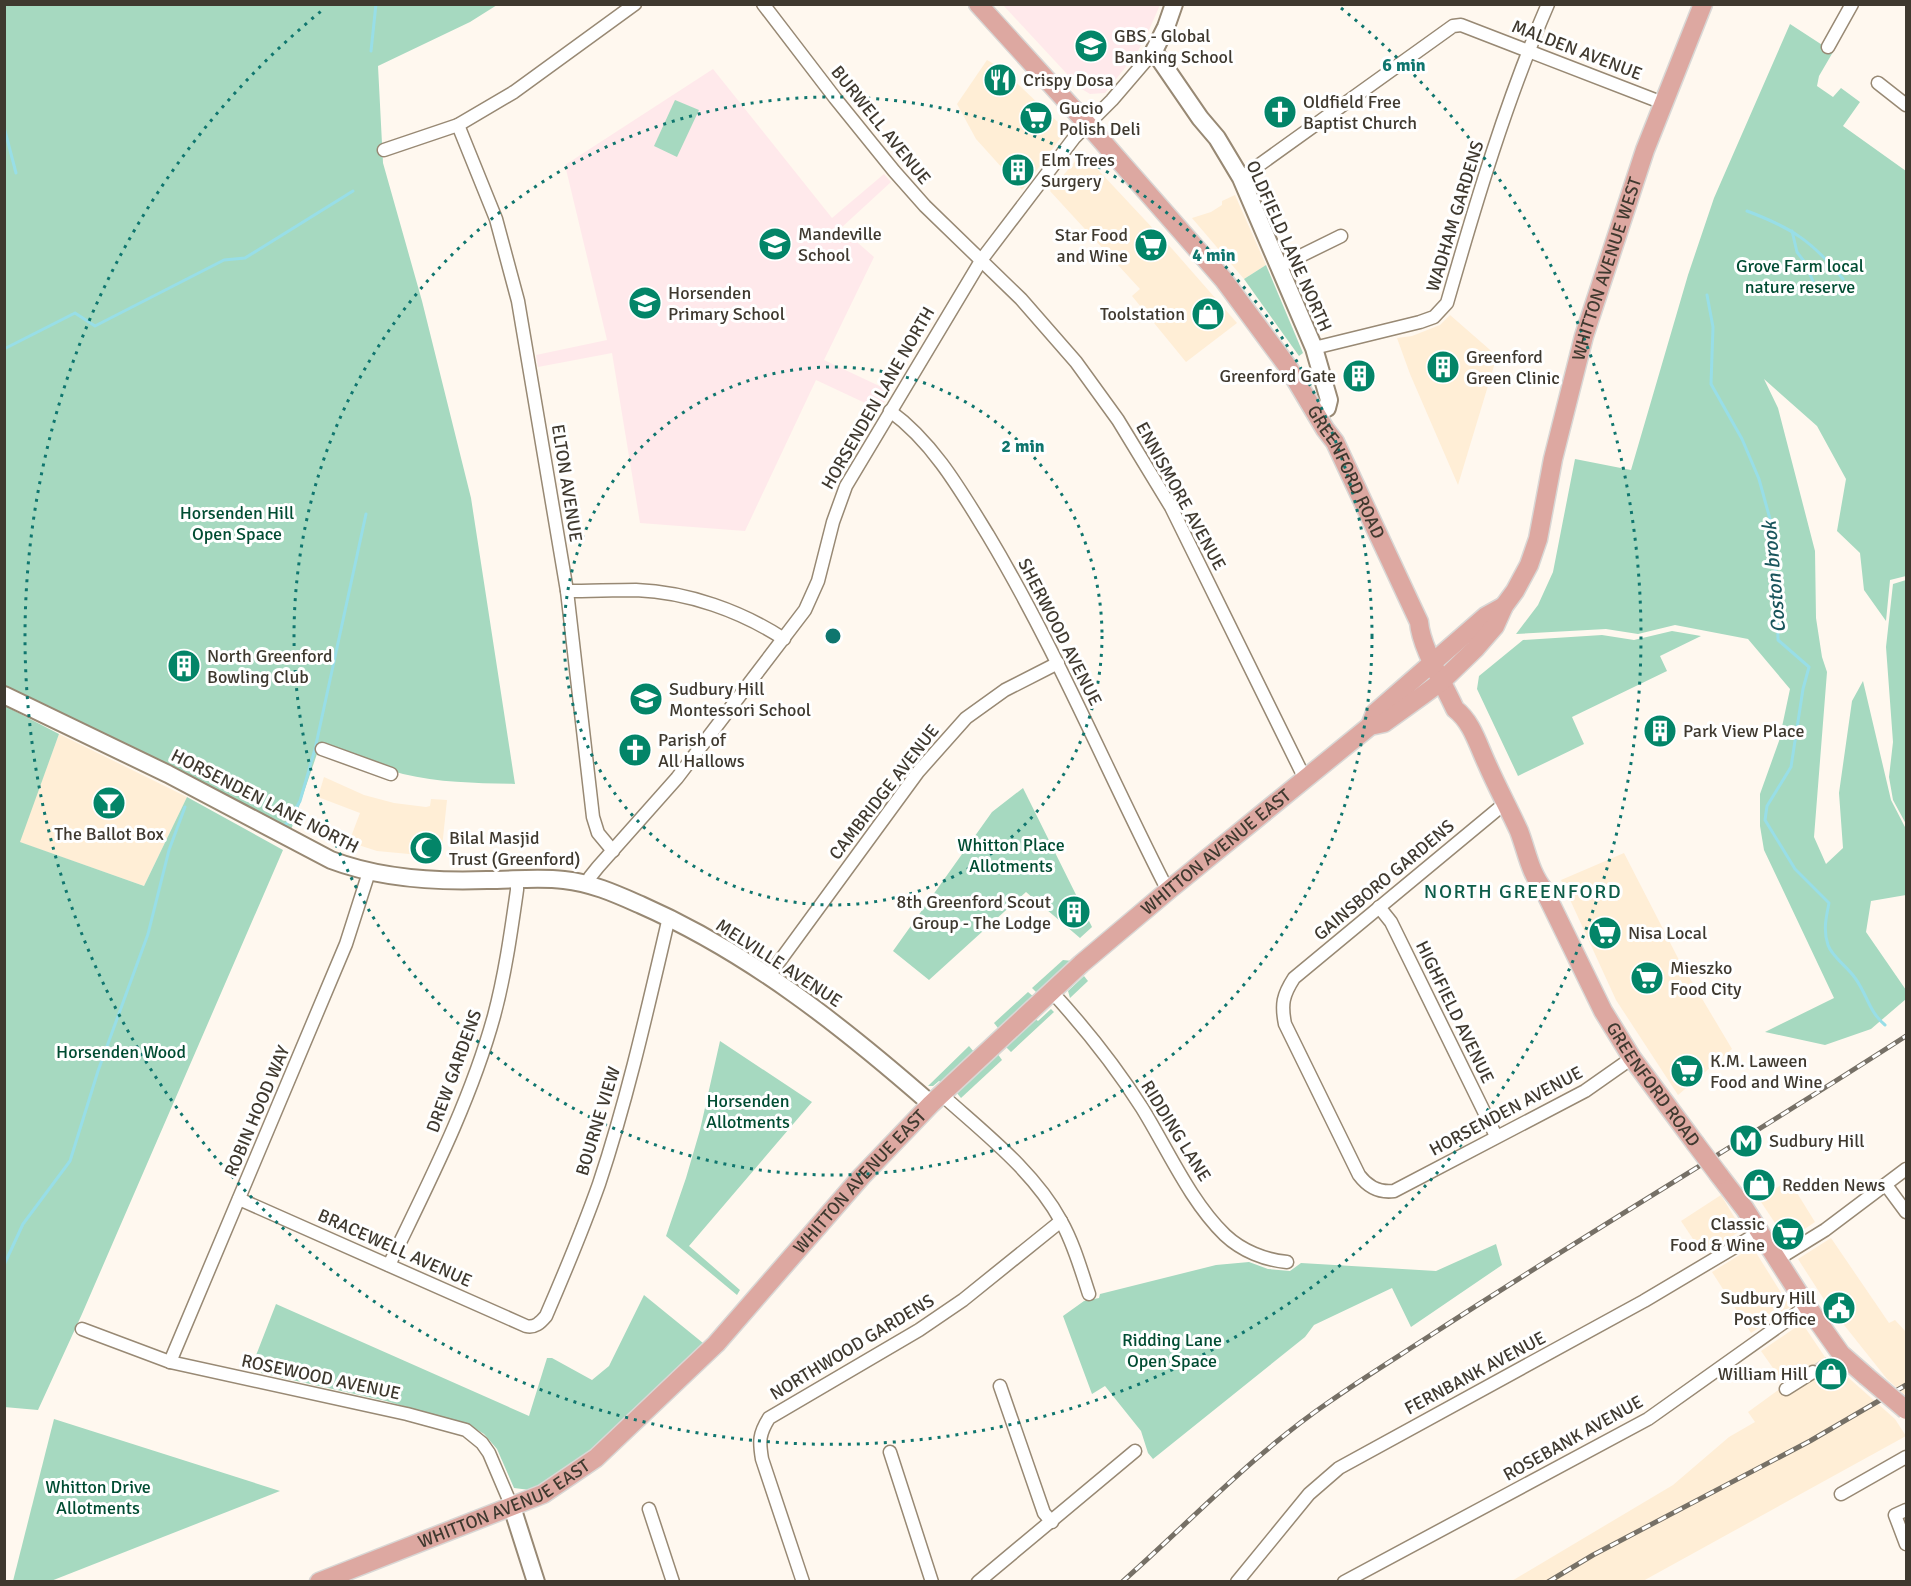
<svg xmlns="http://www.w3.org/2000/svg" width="1911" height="1586" viewBox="0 0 1911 1586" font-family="Signika,sans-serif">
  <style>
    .built { fill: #ffeed6 }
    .education { fill: #ffe9eb }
    .green { fill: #a6d9c0 }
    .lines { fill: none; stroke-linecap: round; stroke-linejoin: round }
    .stream { stroke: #98dee7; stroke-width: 3 }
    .street-tunnel { stroke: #d9d2c9; stroke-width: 12; stroke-dasharray: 12 6; stroke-linecap: butt }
    .street-casing { stroke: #988974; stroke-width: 15 }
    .secondary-casing { stroke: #988974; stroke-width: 20 }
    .primary-casing { stroke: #d9d7d5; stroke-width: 21 }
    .street { stroke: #fff; stroke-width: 12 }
    .secondary { stroke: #fff; stroke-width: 16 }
    .primary { stroke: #dda8a1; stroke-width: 18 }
    .rail-casing { stroke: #767066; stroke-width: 5 }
    .rail { stroke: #fff; stroke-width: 3; stroke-dasharray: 9; stroke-linecap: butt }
    .primary-bridge-casing { stroke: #d9d7d5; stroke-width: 21; stroke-linecap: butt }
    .primary-bridge { stroke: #dda8a1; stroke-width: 18 }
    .ring { fill: none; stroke: #0f766e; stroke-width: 3; stroke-dasharray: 3 6 }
    .labels { text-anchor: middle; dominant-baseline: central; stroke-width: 6; stroke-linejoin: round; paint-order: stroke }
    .poi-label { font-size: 18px; fill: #3f392f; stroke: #fff; text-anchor: start }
    .street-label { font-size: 18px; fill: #3f392f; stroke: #fff }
    .park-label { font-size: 18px; fill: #004c32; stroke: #fff }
    .water-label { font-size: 20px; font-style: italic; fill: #19555c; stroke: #fff }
    .neighbourhood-label { font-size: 20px; letter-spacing: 1.5px; fill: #0e5d49; stroke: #fff }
    .centre { fill: #0f766e; stroke: #fff; stroke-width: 3 }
    .ring-label { font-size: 18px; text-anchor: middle; font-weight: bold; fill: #0f766e; stroke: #fff; stroke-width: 6; stroke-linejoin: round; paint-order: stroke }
  </style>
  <rect width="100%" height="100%" fill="#fff8ef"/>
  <g class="built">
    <path d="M987 60 1001 68 1064 128 1062 136 1022 190 976 139 957 104Z"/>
    <path d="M1086 157 1174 251 1237 323 1186 362 1132 296 1140 289 1050 191 1077 159Z"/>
    <path d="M1235 195 1266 265 1244 279 1192 218 1211 212 1222 205V201Z"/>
    <path d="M1450 315 1497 356 1458 485 1410 374 1397 338 1412 336 1440 325Z"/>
    <path d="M59 734 187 797 144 886 19 842Z"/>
    <path d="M324 777 364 795 394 803 426 807 430 806 431 799 447 800 441 857 377 851 349 842 360 813 318 797Z"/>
    <path d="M1624 853 1679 960 1732 1049 1678 1095 1616 1000 1561 880Z"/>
    <path d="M1789 1180 1815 1222 1787 1241 1759 1199Z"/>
    <path d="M1721 1195 1742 1230 1703 1254 1681 1221Z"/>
    <path d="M1831 1238 1889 1323 1895 1320 1906 1332V1396L1887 1379 1825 1301 1798 1259Z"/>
    <path d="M1751 1248 1755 1251 1790 1307 1751 1333 1712 1272Z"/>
    <path d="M1802 1323 1825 1357 1895 1419 1906 1436 1643 1581 1510 1582 1673 1485 1729 1437 1755 1422 1748 1412 1785 1385 1761 1351Z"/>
  </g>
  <g class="education">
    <path d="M1003 5H1160L1146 37 1136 54 1105 93 1090 94 1080 88Z"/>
    <path d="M713 69 832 218 884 174 891 182 841 228 874 257 824 360 890 391 880 410 816 380 745 531 640 523 612 353 538 367 536 355 607 340 565 165Z"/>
  </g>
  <g class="green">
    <path d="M5 5H497L470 22 378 66 383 163 422 301 471 498 515 784C478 783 440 783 403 774 374 767 349 748 319 748L291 830 5 690Z"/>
    <path d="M1790 24 1833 52 1819 76 1817 86 1833 97 1841 88 1860 102 1843 126 1906 171V576L1890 580 1886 621 1864 590 1860 553 1837 531 1846 479 1817 426 1764 379 1778 408 1815 551 1816 618 1822 657 1827 672 1814 837 1826 864 1843 848 1839 793 1852 701 1863 681 1891 800 1906 829V895L1871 901 1866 932 1906 990V999L1871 1029 1825 1045 1765 1032 1834 998 1764 850 1760 826V794L1779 741 1790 689 1748 639 1675 625 1638 634 1606 629 1516 634 1538 605 1553 572 1575 459 1631 470 1688 275 1714 198Z"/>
    <path d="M675 100 699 110 677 157 654 146Z"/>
    <path d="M1266 265 1303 353 1299 356 1244 279Z"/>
    <path d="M1906 580V824L1893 800 1889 777 1893 742 1886 647 1893 584Z"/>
    <path d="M1672 631 1701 636 1660 656 1667 671 1572 717 1584 744 1518 776 1477 689 1479 676 1523 640 1602 635 1634 640Z"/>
    <path d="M5 706 59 734 20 842 144 886 187 797 283 850 82 1314 38 1410 4 1407Z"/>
    <path d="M1023 788 1092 927 1080 938 1026 892 929 980 893 951 992 812Z"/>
    <path d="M1063 960 1073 961 1038 994 1032 988Z"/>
    <path d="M1084 976 1088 981 1070 998 1068 991Z"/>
    <path d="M1028 992 1034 997 996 1031 998 1028 994 1023Z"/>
    <path d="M1051 1009 1054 1012 1011 1052 1005 1046 1034 1018 1038 1021Z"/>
    <path d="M720 1041 812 1102 689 1246 740 1290 737 1295 666 1236 686 1178 700 1130Z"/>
    <path d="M969 1046 974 1052 943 1083 939 1081 933 1086H928Z"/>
    <path d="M997 1053 1002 1060 961 1098 956 1092Z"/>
    <path d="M1496 1244 1502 1265 1411 1327 1392 1288 1314 1325 1305 1337 1153 1459 1148 1453 1141 1431 1105 1386 1092 1394 1063 1316 1084 1301 1099 1298 1100 1294 1216 1265 1249 1262 1268 1269 1290 1271 1301 1263 1436 1271Z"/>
    <path d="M644 1295 703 1343 594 1448 560 1474 530 1490 514 1488 497 1449 484 1434 471 1426 386 1401 261 1373 263 1365 253 1363 276 1304 529 1416 547 1358H552L592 1380 609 1366Z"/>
    <path d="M54 1419 280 1491 51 1581H13Z"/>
  </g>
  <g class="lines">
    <g class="stream">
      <path d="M371 51 376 4"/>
      <path d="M4 127 16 173"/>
      <path d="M1747 211C1792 228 1812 241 1843 279"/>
      <path d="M1792 231 1797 252 1806 264 1818 294"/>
      <path d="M1707 295 1713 327 1711 384 1742 439 1759 479 1773 530 1777 596 1778 640 1809 667 1803 689 1791 767 1767 806 1765 820 1795 869 1829 903C1826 918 1823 930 1828 945 1832 957 1848 967 1855 978 1867 994 1869 1012 1885 1025"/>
      <path d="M4 349 75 313 95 326 224 260 245 258 353 191"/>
      <path d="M283 827 288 822 300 801 315 749 366 514"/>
      <path d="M4 1265 23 1224 70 1161 98 1071 148 934 169 850 185 807"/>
    </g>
    <path class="street-tunnel" d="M1813 1372 1829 1362"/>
    <g class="street-casing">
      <g id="street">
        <path d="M763 4 835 98 894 171 925 206 1021 299 1076 362 1118 420 1171 507 1305 779"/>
        <path d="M1828 47 1852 4"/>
        <path d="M1878 83 1906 105"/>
        <path d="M458 125 496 219 518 301 567 591 593 817 598 833 613 851"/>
        <path d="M384 150 458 125 514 92 635 4"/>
        <path d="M1241 178 1453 26 1461 25 1663 103"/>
        <path d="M1278 267 1341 236"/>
        <path d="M1314 348 1420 322 1434 317 1447 303C1476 202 1506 101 1548 4"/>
        <path d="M890 411C933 442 961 491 988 535 1055 647 1105 767 1164 883L1170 889"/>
        <path d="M567 591C590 591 613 590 636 590 688 592 741 611 784 639"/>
        <path d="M322 749 391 774"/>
        <path d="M1506 804 1498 809 1294 978C1283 995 1281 1004 1285 1024L1359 1175C1368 1187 1379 1193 1394 1191L1585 1091 1632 1058"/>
        <path d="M588 884 590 877 598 867 677 778 805 610 818 581 833 522 846 486 982 259 1074 138 1112 100 1154 51"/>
        <path d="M1379 907 1391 922 1496 1136"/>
        <path d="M768 977 918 772 966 718 1005 690 1058 663"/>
        <path d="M1052 992C1085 1028 1116 1067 1142 1108 1168 1150 1190 1201 1225 1235 1242 1251 1265 1260 1287 1262"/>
        <path d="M942 1095C984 1133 1034 1171 1061 1221 1074 1244 1081 1270 1089 1294"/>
        <path d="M1886 1185 1906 1212"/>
        <path d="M239 1199 526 1326C535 1328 540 1323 546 1316 565 1272 583 1229 599 1184 628 1097 648 1007 669 917"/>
        <path d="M1778 1259 1825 1230 1906 1169"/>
        <path d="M389 1265C428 1184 470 1103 494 1016 505 975 511 932 517 890V879"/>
        <path d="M82 1329 170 1362 407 1414 466 1430 482 1443 489 1453 512 1507"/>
        <path d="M170 1362 346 944 369 872"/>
        <path d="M1000 1386 1044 1513 1052 1522"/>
        <path d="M1786 1389 1813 1372"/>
        <path d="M890 1452 932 1582"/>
        <path d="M1841 1494 1906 1457"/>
        <path d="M649 1509 673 1582"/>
        <path d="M1906 1510 1895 1515 1906 1544"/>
        <path d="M803 1582 762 1459C759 1441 759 1434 769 1418L919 1330 963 1300 1061 1221"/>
        <path d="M978 1582 1135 1451"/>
        <path d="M1237 1582 1309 1494 1339 1468 1644 1301 1760 1232"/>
        <path d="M1344 1582 1648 1419 1807 1306"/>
      </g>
    </g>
    <g class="secondary-casing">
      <g id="secondary">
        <path d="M1174 4 1166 27 1154 51 1200 118 1217 138 1241 178 1314 348 1329 400 1327 408 1316 414"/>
        <path d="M4 695 168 774 331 860C381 879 435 882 487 880 513 880 539 877 564 880 592 883 616 894 641 905 750 953 843 1027 931 1104"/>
        <path d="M512 1507 536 1582"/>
      </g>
    </g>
    <g class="primary-casing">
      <g id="primary">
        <path id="s1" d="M978 4 1088 125 1223 279 1288 367 1325 429 1335 442 1419 622C1421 648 1444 684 1455 709 1472 722 1478 745 1487 764 1497 787 1509 809 1519 831 1527 852 1530 873 1544 890L1603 1011 1632 1058 1695 1143"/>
        <path d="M1370 726 1375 713 1486 616 1504 606"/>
        <path d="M1719 1175 1745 1209 1807 1306 1841 1354 1866 1376"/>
        <path id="s2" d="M319 1582 543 1494 596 1458 716 1344 861 1177 931 1104 1081 964 1170 889 1370 726 1384 723 1423 695 1442 681 1475 649 1495 626 1504 606 1515 591 1529 565 1538 539 1553 459 1584 336 1645 150 1703 4"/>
      </g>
    </g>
    <use href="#street" class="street"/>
    <use href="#secondary" class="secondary"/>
    <use href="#primary" class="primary"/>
    <g class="rail-casing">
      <g id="rail">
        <path d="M1122 1582C1191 1521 1253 1454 1329 1402 1363 1378 1399 1356 1434 1333 1589 1232 1750 1137 1906 1036"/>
        <path d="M1548 1582 1593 1555 1810 1441 1906 1385"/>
      </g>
    </g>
    <use href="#rail" class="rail"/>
    <g class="primary-bridge-casing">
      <g id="primary-bridge">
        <path d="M1695 1143 1719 1175"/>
        <path d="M1866 1376 1906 1410"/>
      </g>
    </g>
    <use href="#primary-bridge" class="primary-bridge"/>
  </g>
  <g class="ring">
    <circle cx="833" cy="636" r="269"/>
    <circle cx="833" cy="636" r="539"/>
    <path d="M1341 8A808 808 0 1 1 325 8"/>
  </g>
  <defs>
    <g id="university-disc" transform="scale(1.725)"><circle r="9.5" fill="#038568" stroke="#fff"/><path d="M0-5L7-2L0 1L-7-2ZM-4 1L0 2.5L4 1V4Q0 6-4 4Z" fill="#fff"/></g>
    <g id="restaurant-disc" transform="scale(1.725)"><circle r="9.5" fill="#038568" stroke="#fff"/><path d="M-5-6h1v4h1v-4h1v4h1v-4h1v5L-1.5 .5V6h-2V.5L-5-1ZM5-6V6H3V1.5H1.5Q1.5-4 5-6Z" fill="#fff"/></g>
    <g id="church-disc" transform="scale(1.725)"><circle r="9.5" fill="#038568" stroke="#fff"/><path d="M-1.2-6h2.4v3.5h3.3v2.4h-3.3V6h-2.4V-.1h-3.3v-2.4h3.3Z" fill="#fff"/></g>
    <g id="supermarket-disc" transform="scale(1.725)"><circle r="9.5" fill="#038568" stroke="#fff"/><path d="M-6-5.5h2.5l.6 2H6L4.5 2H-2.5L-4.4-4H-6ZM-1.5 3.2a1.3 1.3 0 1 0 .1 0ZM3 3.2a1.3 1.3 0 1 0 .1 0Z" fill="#fff"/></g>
    <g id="building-disc" transform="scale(1.725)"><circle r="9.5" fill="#038568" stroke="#fff"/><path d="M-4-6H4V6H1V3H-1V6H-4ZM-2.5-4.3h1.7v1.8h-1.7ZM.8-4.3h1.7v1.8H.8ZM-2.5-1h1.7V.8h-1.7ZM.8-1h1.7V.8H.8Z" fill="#fff"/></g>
    <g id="school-disc" transform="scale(1.725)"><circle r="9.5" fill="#038568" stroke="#fff"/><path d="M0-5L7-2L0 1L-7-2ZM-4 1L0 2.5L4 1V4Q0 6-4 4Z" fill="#fff"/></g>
    <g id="shop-disc" transform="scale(1.725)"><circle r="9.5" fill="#038568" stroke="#fff"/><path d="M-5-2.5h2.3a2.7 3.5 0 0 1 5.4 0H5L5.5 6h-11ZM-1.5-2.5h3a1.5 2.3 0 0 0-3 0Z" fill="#fff"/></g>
    <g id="bar-disc" transform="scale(1.725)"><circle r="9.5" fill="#038568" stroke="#fff"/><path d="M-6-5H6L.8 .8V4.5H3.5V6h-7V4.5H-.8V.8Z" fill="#fff"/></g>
    <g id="mosque-disc" transform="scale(1.725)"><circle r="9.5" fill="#038568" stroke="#fff"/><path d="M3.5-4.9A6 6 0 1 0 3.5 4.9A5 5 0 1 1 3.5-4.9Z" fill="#fff"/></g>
    <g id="metro-disc" transform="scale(1.725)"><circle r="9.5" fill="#038568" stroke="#fff"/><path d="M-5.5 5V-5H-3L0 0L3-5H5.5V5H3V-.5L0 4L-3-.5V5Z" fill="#fff"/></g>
    <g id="civic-disc" transform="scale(1.725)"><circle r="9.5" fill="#038568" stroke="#fff"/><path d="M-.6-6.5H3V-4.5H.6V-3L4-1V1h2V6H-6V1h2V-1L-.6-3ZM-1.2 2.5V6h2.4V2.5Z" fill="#fff"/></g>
  </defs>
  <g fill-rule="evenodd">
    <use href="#university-disc" x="1091" y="46"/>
    <use href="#restaurant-disc" x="1000" y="80"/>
    <use href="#church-disc" x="1280" y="112"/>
    <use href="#supermarket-disc" x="1036" y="118"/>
    <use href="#building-disc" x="1018" y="170"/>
    <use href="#school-disc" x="775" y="244"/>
    <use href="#supermarket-disc" x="1151" y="245"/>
    <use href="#school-disc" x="645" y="303"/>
    <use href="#shop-disc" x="1208" y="314"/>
    <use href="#building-disc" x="1443" y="367"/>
    <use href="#building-disc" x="1359" y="376"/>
    <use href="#building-disc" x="184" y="666"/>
    <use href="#school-disc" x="646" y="699"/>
    <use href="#building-disc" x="1660" y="731"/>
    <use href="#church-disc" x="635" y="750"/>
    <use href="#bar-disc" x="109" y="803"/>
    <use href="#mosque-disc" x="426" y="848"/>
    <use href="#building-disc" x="1074" y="912"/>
    <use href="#supermarket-disc" x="1605" y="933"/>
    <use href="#supermarket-disc" x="1647" y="978"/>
    <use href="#supermarket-disc" x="1687" y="1071"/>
    <use href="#metro-disc" x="1746" y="1141"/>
    <use href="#shop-disc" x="1759" y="1185"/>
    <use href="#supermarket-disc" x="1788" y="1234"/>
    <use href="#civic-disc" x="1839" y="1308"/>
    <use href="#shop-disc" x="1831" y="1374"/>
  </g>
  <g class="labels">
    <g class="poi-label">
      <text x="1114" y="36">GBS - Global<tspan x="1114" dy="21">Banking School</tspan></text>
      <text x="1023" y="80">Crispy Dosa</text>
      <text x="1303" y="102">Oldfield Free<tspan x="1303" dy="21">Baptist Church</tspan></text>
      <text x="1059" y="108">Gucio<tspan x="1059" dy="21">Polish Deli</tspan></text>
      <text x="1041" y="160">Elm Trees<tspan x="1041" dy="21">Surgery</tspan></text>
      <text x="798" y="234">Mandeville<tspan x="798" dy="21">School</tspan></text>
      <text x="1128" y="235" text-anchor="end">Star Food<tspan x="1128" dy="21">and Wine</tspan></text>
      <text x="668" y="293">Horsenden<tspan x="668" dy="21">Primary School</tspan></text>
      <text x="1185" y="314" text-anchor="end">Toolstation</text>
      <text x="1466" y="357">Greenford<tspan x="1466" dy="21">Green Clinic</tspan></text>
      <text x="1336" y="376" text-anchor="end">Greenford Gate</text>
      <text x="207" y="656">North Greenford<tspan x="207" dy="21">Bowling Club</tspan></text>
      <text x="669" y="689">Sudbury Hill<tspan x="669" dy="21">Montessori School</tspan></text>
      <text x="1683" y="731">Park View Place</text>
      <text x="658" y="740">Parish of<tspan x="658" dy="21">All Hallows</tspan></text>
      <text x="109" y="834" text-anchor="middle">The Ballot Box</text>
      <text x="449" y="838">Bilal Masjid<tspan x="449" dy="21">Trust (Greenford)</tspan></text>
      <text x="1051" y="902" text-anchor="end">8th Greenford Scout<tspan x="1051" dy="21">Group - The Lodge</tspan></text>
      <text x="1628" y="933">Nisa Local</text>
      <text x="1670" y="968">Mieszko<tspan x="1670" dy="21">Food City</tspan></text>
      <text x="1710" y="1061">K.M. Laween<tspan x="1710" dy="21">Food and Wine</tspan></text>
      <text x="1769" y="1141">Sudbury Hill</text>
      <text x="1782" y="1185">Redden News</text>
      <text x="1765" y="1224" text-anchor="end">Classic<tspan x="1765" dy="21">Food &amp; Wine</tspan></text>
      <text x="1816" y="1298" text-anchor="end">Sudbury Hill<tspan x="1816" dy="21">Post Office</tspan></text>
      <text x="1808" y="1374" text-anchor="end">William Hill</text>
    </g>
    <g class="street-label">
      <text transform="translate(1577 50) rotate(21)">MALDEN AVENUE</text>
      <text transform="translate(881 125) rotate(51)">BURWELL AVENUE</text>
      <text transform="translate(1455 216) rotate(-73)">WADHAM GARDENS</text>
      <text transform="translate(1289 246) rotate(66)">OLDFIELD LANE NORTH</text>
      <text stroke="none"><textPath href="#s2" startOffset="1911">WHITTON AVENUE WEST</textPath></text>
      <text transform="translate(878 398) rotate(-60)">HORSENDEN LANE NORTH</text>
      <text stroke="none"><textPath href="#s1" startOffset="598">GREENFORD ROAD</textPath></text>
      <text transform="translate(567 483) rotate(81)">ELTON AVENUE</text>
      <text transform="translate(1181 496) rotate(61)">ENNISMORE AVENUE</text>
      <text transform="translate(1060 632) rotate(63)">SHERWOOD AVENUE</text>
      <text transform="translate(884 792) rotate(-52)">CAMBRIDGE AVENUE</text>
      <text transform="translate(265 801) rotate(27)">HORSENDEN LANE NORTH</text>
      <text stroke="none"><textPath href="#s2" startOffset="1173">WHITTON AVENUE EAST</textPath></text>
      <text transform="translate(1384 880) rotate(-40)">GAINSBORO GARDENS</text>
      <text transform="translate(779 963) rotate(33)">MELVILLE AVENUE</text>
      <text transform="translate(1455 1012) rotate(64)">HIGHFIELD AVENUE</text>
      <text transform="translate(454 1071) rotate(-70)">DREW GARDENS</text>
      <text stroke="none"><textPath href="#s1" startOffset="1286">GREENFORD ROAD</textPath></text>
      <text transform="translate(257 1111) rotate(-67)">ROBIN HOOD WAY</text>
      <text transform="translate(1506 1111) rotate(-28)">HORSENDEN AVENUE</text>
      <text transform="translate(598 1121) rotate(-73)">BOURNE VIEW</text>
      <text transform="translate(1176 1131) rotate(58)">RIDDING LANE</text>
      <text stroke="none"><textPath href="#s2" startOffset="687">WHITTON AVENUE EAST</textPath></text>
      <text transform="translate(395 1248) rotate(24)">BRACEWELL AVENUE</text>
      <text transform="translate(852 1347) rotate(-31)">NORTHWOOD GARDENS</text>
      <text transform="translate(1475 1373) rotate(-28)">FERNBANK AVENUE</text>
      <text transform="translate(321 1377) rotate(12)">ROSEWOOD AVENUE</text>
      <text transform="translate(1573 1438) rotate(-29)">ROSEBANK AVENUE</text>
      <text stroke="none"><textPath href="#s2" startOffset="201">WHITTON AVENUE EAST</textPath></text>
    </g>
    <g class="park-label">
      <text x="1800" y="266">Grove Farm local<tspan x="1800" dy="21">nature reserve</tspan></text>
      <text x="237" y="513">Horsenden Hill<tspan x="237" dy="21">Open Space</tspan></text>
      <text x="1011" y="845">Whitton Place<tspan x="1011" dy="21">Allotments</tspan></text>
      <text x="121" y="1052">Horsenden Wood</text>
      <text x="748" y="1101">Horsenden<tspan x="748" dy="21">Allotments</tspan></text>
      <text x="1172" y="1340">Ridding Lane<tspan x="1172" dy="21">Open Space</tspan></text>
      <text x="98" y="1487">Whitton Drive<tspan x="98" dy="21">Allotments</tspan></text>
    </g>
    <g class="water-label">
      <text transform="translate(1774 577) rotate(-95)">Coston brook</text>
    </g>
    <g class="neighbourhood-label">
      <text x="1523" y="891">NORTH GREENFORD</text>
    </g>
  </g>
  <circle cx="833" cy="636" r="9" class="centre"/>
  <g class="ring-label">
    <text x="1404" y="71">6 min</text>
    <text x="1214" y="261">4 min</text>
    <text x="1023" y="452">2 min</text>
  </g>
  <rect width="1911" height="1586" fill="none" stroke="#3f392f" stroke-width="12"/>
</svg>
